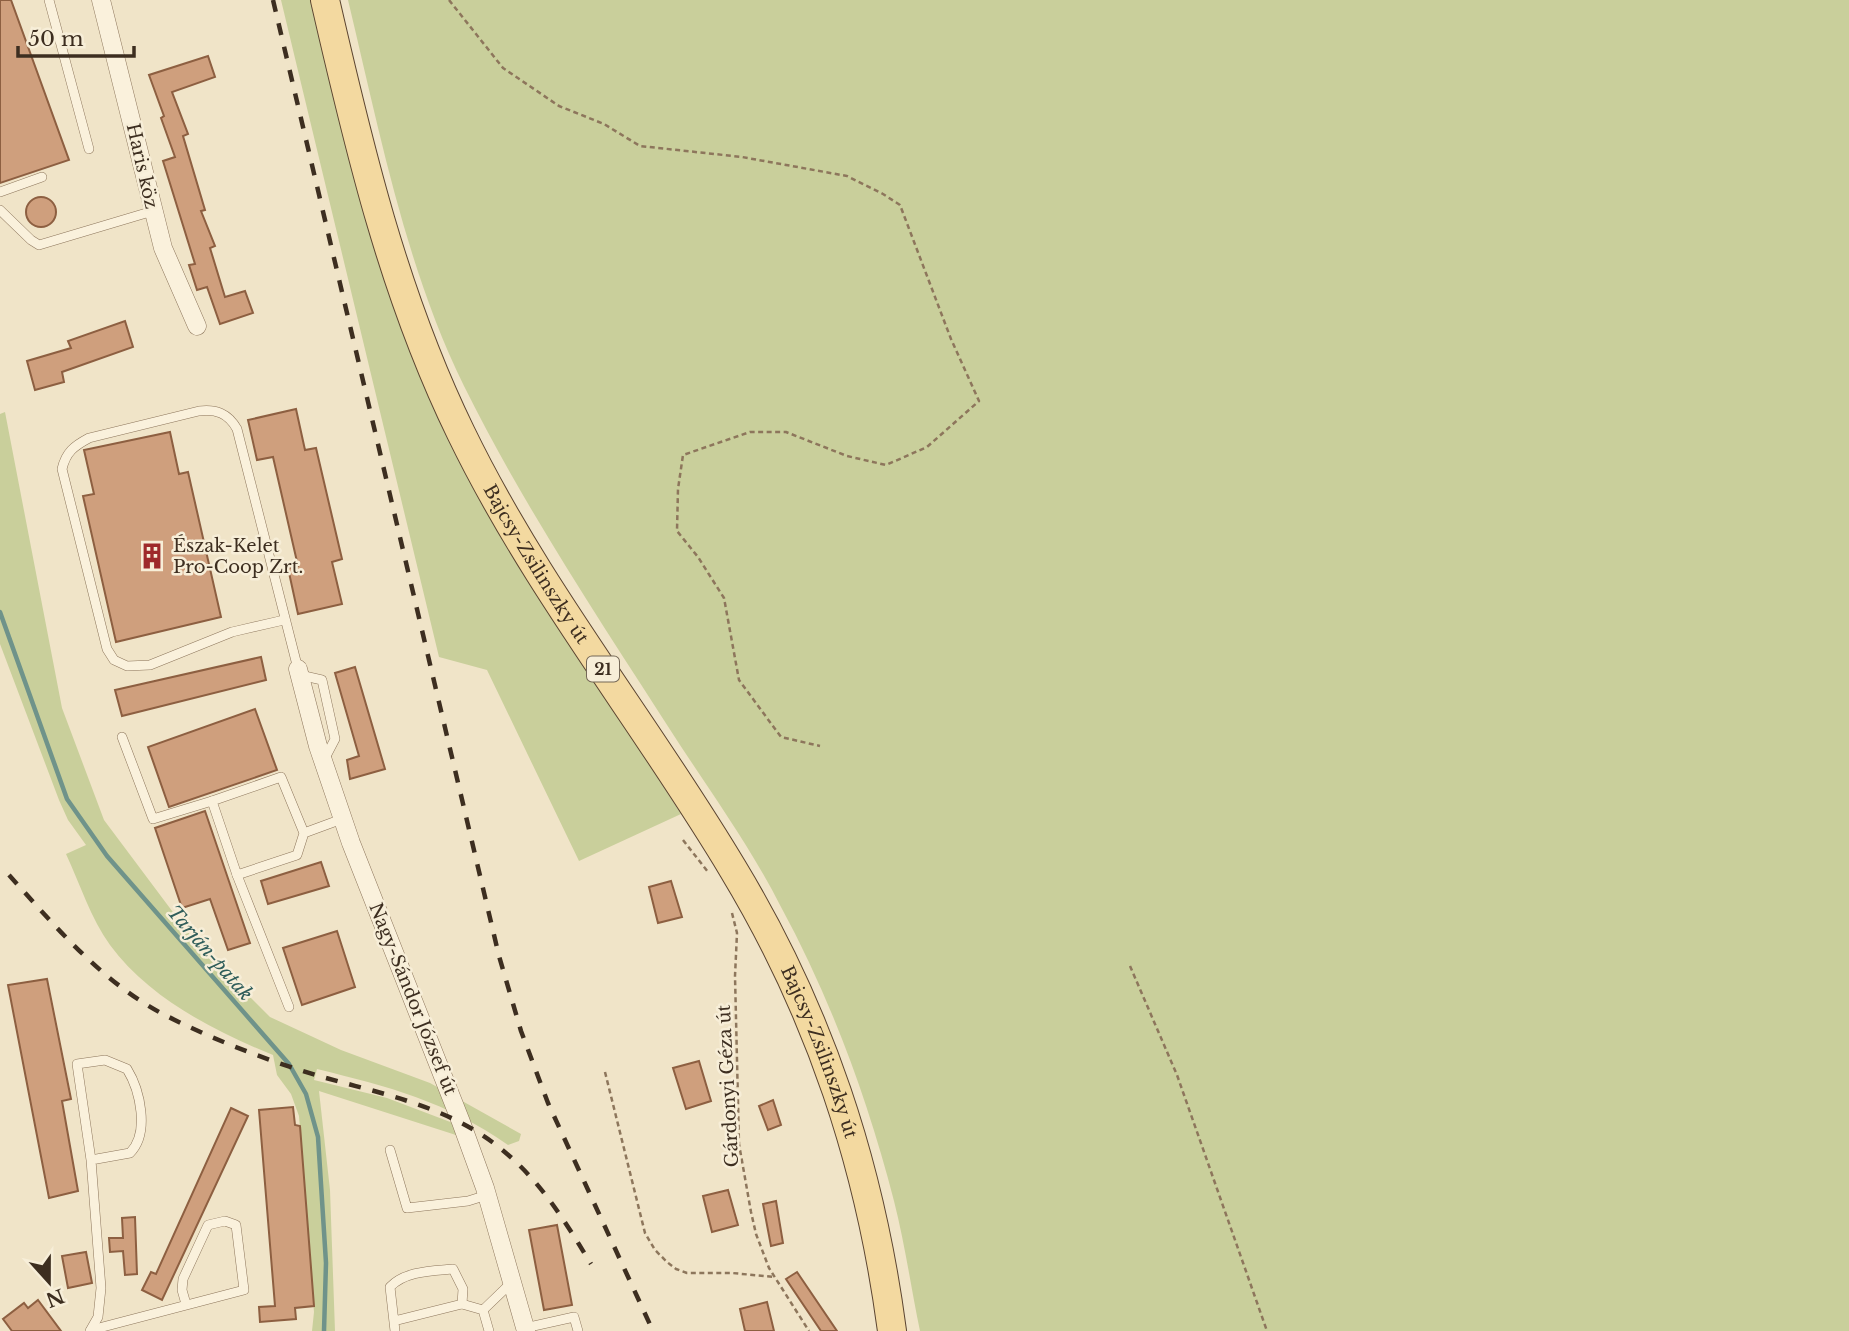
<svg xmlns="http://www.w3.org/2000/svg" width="1849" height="1331" viewBox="0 0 1849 1331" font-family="'Libre Baskerville',serif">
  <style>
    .green { fill: #c9cf9b }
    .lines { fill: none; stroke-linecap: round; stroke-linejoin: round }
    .stream { stroke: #6f938a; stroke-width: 4.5 }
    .building { fill: #cf9f7d; stroke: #8d5f41; stroke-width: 2 }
    .service-casing { stroke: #8d765c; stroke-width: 10 }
    .minor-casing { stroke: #8d765c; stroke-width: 19 }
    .primary-casing { stroke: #5b4430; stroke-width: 30 }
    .path { stroke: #8d765c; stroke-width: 2.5; stroke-dasharray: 5 3.5; stroke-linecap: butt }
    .service { stroke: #faf1dc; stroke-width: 9 }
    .minor { stroke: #faf1dc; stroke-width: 18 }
    .primary { stroke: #f3d9a0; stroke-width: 28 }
    .rail { stroke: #3d2e20; stroke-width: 4.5; stroke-dasharray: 12 12; stroke-linecap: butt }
    .labels { text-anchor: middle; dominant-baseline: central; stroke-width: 5; stroke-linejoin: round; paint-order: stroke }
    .shield { fill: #f7eed8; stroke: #756857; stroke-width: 2 }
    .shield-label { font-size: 16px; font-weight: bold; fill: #3d2e20 }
    .street-label { font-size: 18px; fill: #3d2e20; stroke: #f7eed8 }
    .poi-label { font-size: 18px; fill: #3d2e20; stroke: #f7eed8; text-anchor: start }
    .water-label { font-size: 19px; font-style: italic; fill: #2f5d5a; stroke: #f7eed8 }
  </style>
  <rect width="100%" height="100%" fill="#f0e4c8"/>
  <g class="green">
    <path d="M281 0H313L367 220 516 557 681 814 579 861 487 670 439 657Z"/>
    <path d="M348 0H1849V1331H920C911 1288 905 1244 894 1201 868 1100 831 999 781 907 752 850 715 798 680 745 605 628 526 511 464 386 405 266 379 129 348 0Z"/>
    <path d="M5 412 62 708 104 820 196 943 270 1017 341 1050 430 1083 521 1134 519 1141 508 1145C445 1101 390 1087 317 1069L314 1080 387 1098 453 1123 459 1136 319 1091 330 1190 335 1331H312L314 1312 299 1116 291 1094 277 1075 273 1055C214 1031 149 998 110 945 91 919 80 884 66 854L86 845 68 820 59 800 0 644V414Z"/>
  </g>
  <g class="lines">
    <path class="stream" d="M0 612 67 799 107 856 289 1064 306 1094 318 1137 326 1263 324 1331"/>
  </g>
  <g class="building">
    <path d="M0 0H11L69 160 0 183Z"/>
    <path d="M208 56 215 77 172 92 188 134 183 136 205 210 201 211 215 246 210 248 225 297 245 291 253 313 220 324 207 287 197 290 189 265 195 264 163 161 175 157 161 118 164 116 149 75Z"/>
    <circle cx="41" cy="212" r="15"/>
    <path d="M125 321 133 347 62 372 64 382 35 390 27 361 71 348 68 341Z"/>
    <path d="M296 409 305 450 316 448 342 559 332 562 342 604 298 614 288 568 298 566 273 457 257 460 248 420Z"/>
    <path d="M170 432 179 474 188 472 221 617 116 642 83 496 94 494 84 450Z"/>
    <path d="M261 657 266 680 122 716 115 690Z"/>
    <path d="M355 667 385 769 350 779 347 760 359 756 335 673Z"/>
    <path d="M255 709 277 770 169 807 148 747Z"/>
    <path d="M205 811 250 943 228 950 210 899 182 908 155 828Z"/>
    <path d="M321 862 329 886 268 904 261 881Z"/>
    <path d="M671 881 682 917 658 923 649 887Z"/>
    <path d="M337 931 355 987 302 1005 283 948Z"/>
    <path d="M47 979 71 1099 62 1101 78 1191 49 1198 8 985Z"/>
    <path d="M699 1061 711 1101 686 1109 673 1068Z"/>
    <path d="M773 1100 781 1125 768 1130 759 1106Z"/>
    <path d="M293 1107 295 1125 300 1126 314 1306 295 1308 296 1319 260 1322 259 1307 275 1306 259 1110Z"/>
    <path d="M231 1108 248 1116 162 1300 142 1290 151 1272 156 1274Z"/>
    <path d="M728 1190 738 1225 712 1232 703 1196Z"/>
    <path d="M776 1201 783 1243 771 1246 763 1204Z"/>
    <path d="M135 1217 137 1274 125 1275 123 1251 110 1252 109 1238H123L122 1218Z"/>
    <path d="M557 1225 572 1305 544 1310 529 1230Z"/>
    <path d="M86 1252 92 1283 68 1288 62 1256Z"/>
    <path d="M797 1272 837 1331H821L786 1279Z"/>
    <path d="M38 1300 61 1331H12L3 1319 24 1303 28 1308Z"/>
    <path d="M767 1302 774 1331H745L740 1309Z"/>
  </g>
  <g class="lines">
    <g class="service-casing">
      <g id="service">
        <path d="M49 0 89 149"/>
        <path d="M0 192 42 177"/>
        <path d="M0 210 31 240 39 245 153 211"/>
        <path d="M284 620 232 632 150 665 127 666 114 660 107 649 62 469C66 452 74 446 89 438L199 411C216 409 228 413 237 429L298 669"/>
        <path d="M300 675 322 680 335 739 324 760"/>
        <path d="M122 737 153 819 212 801"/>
        <path d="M304 833 281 777 212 801 237 875 297 855 304 833 342 819"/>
        <path d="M237 875 289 1007"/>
        <path d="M390 1150 407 1208 468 1201 487 1195"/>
        <path d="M462 1304 483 1310 489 1331"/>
        <path d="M483 1310 511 1283"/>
        <path d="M394 1321 462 1304 463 1289 453 1269C432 1271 405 1271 390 1287L395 1331"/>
        <path d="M525 1328 574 1317 578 1331"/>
        <path d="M91 1330 244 1290 236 1225 225 1221 208 1225 183 1279 182 1290 186 1304"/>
        <path d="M90 1331 98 1317 101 1288 91 1160 130 1153C150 1133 140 1090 127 1069L105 1060 77 1064 91 1160"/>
      </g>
    </g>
    <g class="minor-casing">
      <g id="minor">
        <path d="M101 0 163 248 197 326"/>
        <path d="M298 669 318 746 351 843 461 1122 485 1188 526 1331"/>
      </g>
    </g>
    <g class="primary-casing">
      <g id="primary">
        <path id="s1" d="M325 0C359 148 394 296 461 433 536 588 646 723 733 869 820 1013 870 1165 892 1331"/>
      </g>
    </g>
    <g class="path">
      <path d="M449 0 503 68 559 106 604 124 640 146 742 157 847 176 883 194 900 205 951 339 979 401 927 447 886 465 847 456 786 432H750L683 455 678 489 677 531 698 557 724 598 739 680 781 737 820 746"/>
      <path d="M683 840 708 872"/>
      <path d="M732 913 737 933 735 976 739 1144 751 1212 756 1234 769 1268 809 1331"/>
      <path d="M1130 966 1177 1075 1267 1331"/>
      <path d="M605 1072 645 1233 655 1250 667 1262 676 1269 687 1273H732L775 1277"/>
    </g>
    <use href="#service" class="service"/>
    <use href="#minor" class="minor"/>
    <use href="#primary" class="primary"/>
    <g class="rail">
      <path d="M273 0 499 956 521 1031 548 1103 653 1331"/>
      <path d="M9 875C55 926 100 980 161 1013 211 1039 266 1060 319 1076 382 1094 448 1106 500 1148 540 1180 565 1221 591 1264"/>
    </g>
  </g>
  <defs>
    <g id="building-bare" transform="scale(2.1)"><path d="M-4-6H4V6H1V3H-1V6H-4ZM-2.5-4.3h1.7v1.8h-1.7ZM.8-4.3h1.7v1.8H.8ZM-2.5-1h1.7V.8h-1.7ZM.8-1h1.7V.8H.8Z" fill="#9e2a2b" stroke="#f7eed8" stroke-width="2.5" paint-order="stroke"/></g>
  </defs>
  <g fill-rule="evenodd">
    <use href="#building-bare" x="152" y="556"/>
  </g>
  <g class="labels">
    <rect class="shield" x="587" y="656.5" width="32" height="25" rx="5"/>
    <g class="shield-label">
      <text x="603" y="669">21</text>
    </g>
    <g class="street-label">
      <text transform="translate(142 166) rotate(77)">Haris köz</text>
      <text stroke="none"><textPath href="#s1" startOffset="606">Bajcsy-Zsilinszky út</textPath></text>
      <text transform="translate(413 999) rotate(68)">Nagy-Sándor József út</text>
      <text stroke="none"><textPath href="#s1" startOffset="1172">Bajcsy-Zsilinszky út</textPath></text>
      <text transform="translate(728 1086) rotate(-93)">Gárdonyi Géza út</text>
    </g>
    <g class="poi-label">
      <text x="173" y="546">Észak-Kelet<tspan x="173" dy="21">Pro-Coop Zrt.</tspan></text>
    </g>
    <g class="water-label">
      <text transform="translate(210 953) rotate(49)">Tarján-patak</text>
    </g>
  </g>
  <g transform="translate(49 1282) rotate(159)" stroke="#f7eed8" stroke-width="5" paint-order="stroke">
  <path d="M0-5L12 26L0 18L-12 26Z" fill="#3d2e20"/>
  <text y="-10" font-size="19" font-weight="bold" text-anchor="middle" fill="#3d2e20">N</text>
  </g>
  <path d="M18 46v10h116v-10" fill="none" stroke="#3d2e20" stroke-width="3.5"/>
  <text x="28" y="46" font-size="21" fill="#3d2e20" stroke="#f7eed8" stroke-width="5" paint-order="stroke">50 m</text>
</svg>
